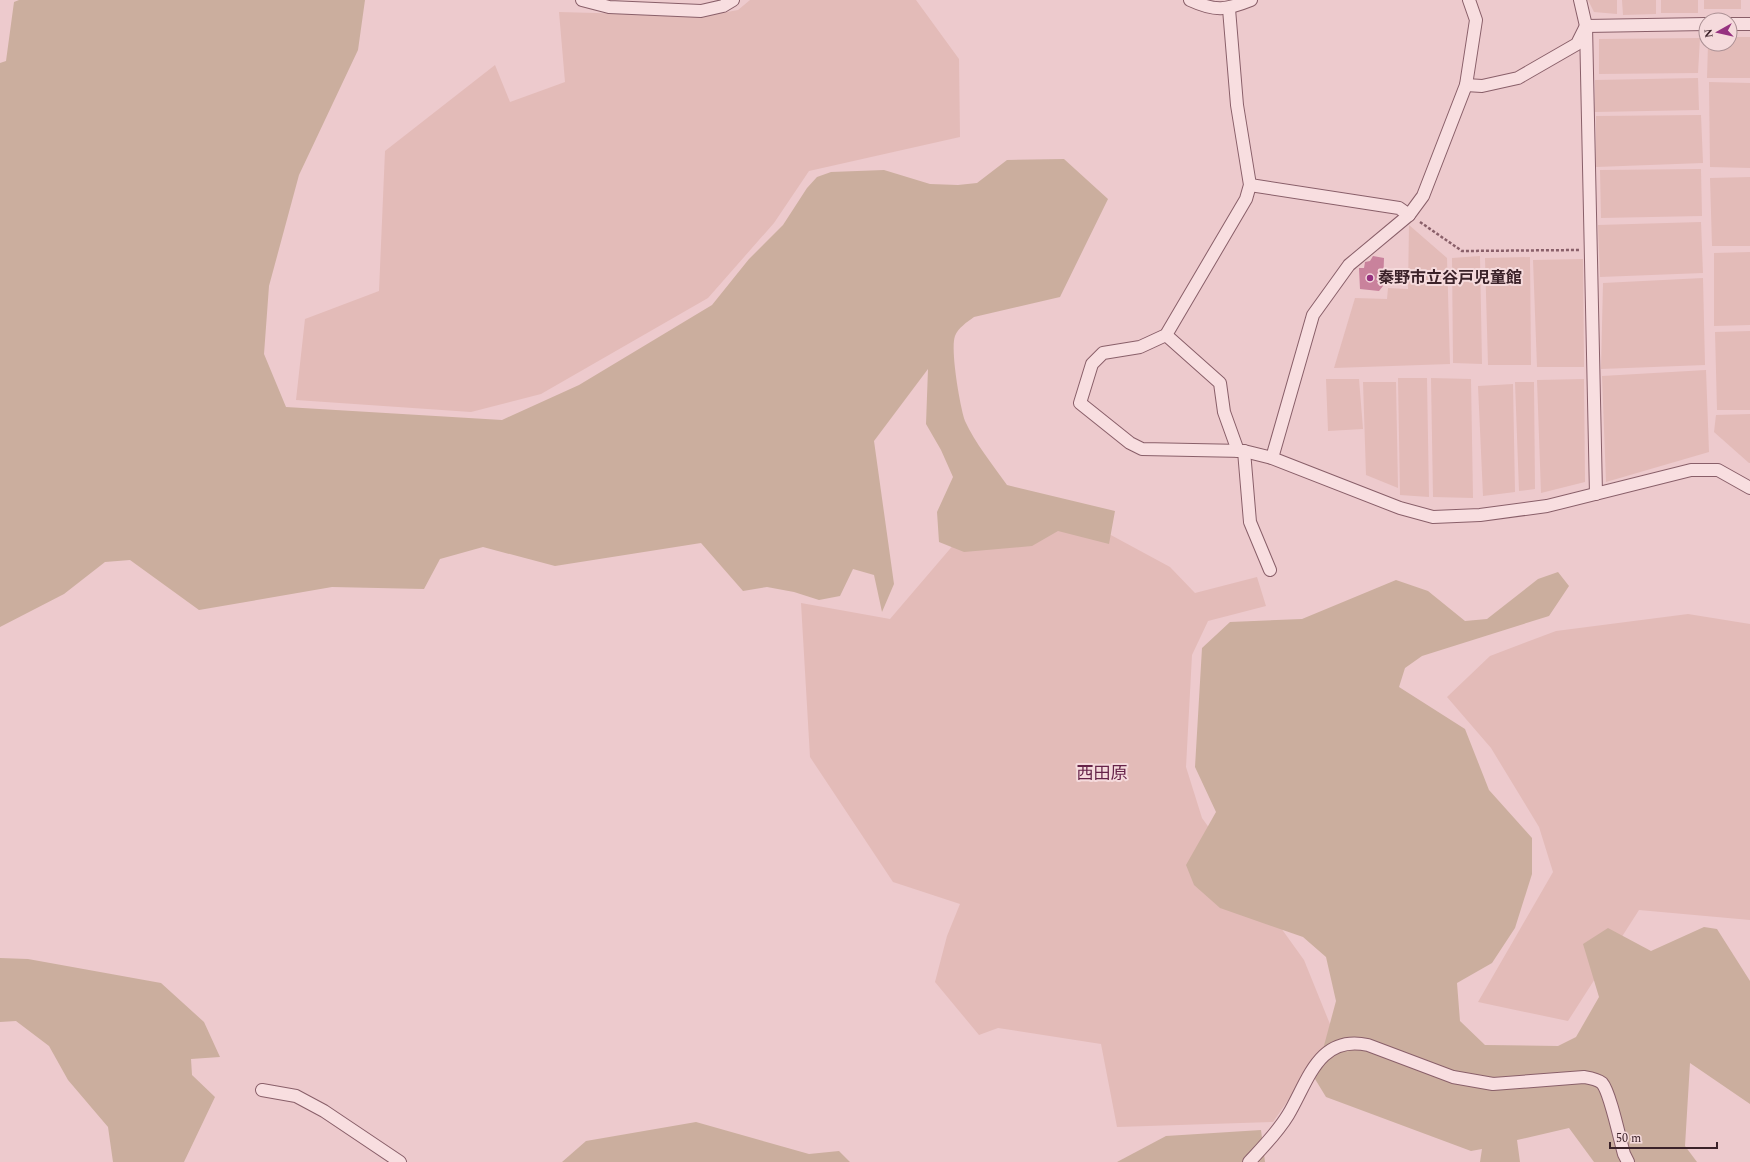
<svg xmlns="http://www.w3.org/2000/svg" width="1750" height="1162" viewBox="0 0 1750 1162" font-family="Spectral,'Noto Sans JP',serif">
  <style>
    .farmland { fill: #e3bbb8 }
    .green { fill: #cbae9e }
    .building { fill: #c9829c }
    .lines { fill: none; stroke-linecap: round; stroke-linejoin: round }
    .minor-casing { stroke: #895f69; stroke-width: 14 }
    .path { stroke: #895f69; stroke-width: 2.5; stroke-dasharray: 3 2; stroke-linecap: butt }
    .minor { stroke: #f8dee0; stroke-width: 12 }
    .poi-dot { fill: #963280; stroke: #f5dadc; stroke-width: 1.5 }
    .labels { text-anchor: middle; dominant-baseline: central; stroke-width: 4; stroke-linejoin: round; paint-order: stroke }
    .poi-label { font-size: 16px; font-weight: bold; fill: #3b2229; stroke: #f5dadc; text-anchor: start }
    .neighbourhood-label { font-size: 17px; fill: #662349; stroke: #f5dadc }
  </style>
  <rect width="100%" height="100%" fill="#edcacd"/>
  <g class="farmland">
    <path d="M750 0H916L959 59 960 137 809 171 774 223 708 298 541 394 471 412 296 400 305 319 379 291 385 151 495 65 510 102 565 82 559 12 705 16 738 10Z"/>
    <path d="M1588 0H1617V14L1594 12Z"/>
    <path d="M1622 0H1656V14L1623 15Z"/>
    <rect x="1661" y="0" width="37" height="13"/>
    <rect x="1704" y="0" width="37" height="9"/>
    <path d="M1730 37H1750V78H1707L1708 44H1730Z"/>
    <path d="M1700 38 1698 73 1599 74V39Z"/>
    <path d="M1698 78 1699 110 1595 112V80Z"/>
    <path d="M1709 82 1750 83V168L1710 167Z"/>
    <path d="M1701 115 1703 163 1596 167V116Z"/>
    <path d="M1701 169 1702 216 1601 218 1600 170Z"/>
    <path d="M1750 177V246H1712L1710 178Z"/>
    <path d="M1701 222 1703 273 1600 277 1598 225Z"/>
    <path d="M1409 225 1447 258 1450 364 1334 368 1355 298 1387 299 1388 288 1408 289Z"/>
    <path d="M1750 252V325L1714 326V253Z"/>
    <path d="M1480 256 1482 364 1453 363 1452 258Z"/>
    <path d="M1530 257 1531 365H1488L1485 258Z"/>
    <path d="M1583 259 1584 367H1537L1533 260Z"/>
    <path d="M1703 278 1705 365 1601 369 1603 283Z"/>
    <path d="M1750 331V410H1717L1715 332Z"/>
    <path d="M1706 370 1709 452 1606 482 1602 376Z"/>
    <path d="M1398 378H1427L1429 497 1400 495Z"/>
    <path d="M1431 378 1471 379 1473 498 1433 497Z"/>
    <path d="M1326 379H1359L1363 429 1328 431Z"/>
    <path d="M1584 379 1585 482 1541 493 1537 380Z"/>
    <path d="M1363 382H1396L1398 488 1366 475Z"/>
    <path d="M1515 382H1534L1535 489 1519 491Z"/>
    <path d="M1513 384 1515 492 1483 496 1478 386Z"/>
    <path d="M1750 414V463H1749L1714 432 1716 415Z"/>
    <path d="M1026 527 1109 534 1170 567 1195 593 1257 577 1266 606 1208 621 1192 655 1186 767 1202 818 1304 960 1334 1034 1273 1122 1117 1127 1101 1044 998 1028 979 1035 935 982 947 936 960 904 893 882 810 757 801 603 890 619 967 529Z"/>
    <path d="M1688 614 1750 624V920L1639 910 1568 1021 1478 1002 1553 872 1539 827 1491 748 1447 697 1490 656 1556 631Z"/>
  </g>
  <g class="green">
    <path d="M19 0H365L358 50 299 175 269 286 264 354 286 407 502 420 579 385 712 305 749 259 783 225 807 188 817 177 831 172 884 170 930 184 958 185 977 183 1007 160 1064 159 1108 199 1060 297 974 317C967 322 958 328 955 336 950 349 960 407 965 421 975 443 993 465 1007 485L1115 511 1109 544 1058 531 1032 546 964 552 939 542 937 512 953 477 941 450 926 424 928 369 874 441 894 584 882 612 874 575 853 569 840 596 819 600 794 592 767 587 743 591 701 543 555 566 483 547 440 559 424 589 332 587 199 610 130 560 105 562 64 594 0 627V63L6 61 14 2Z"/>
    <path d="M1558 572 1569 586 1549 616 1422 656 1405 668 1399 687 1465 729 1489 790 1532 838V874L1515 928 1492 963 1457 983 1460 1021 1485 1045 1558 1046 1576 1037 1599 997 1583 944 1608 928 1651 951 1704 927 1717 929 1750 981V1104L1690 1063 1685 1146 1697 1162H1594L1569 1128 1517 1140 1520 1162H1480L1482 1149 1471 1151 1326 1097 1315 1079 1336 1001 1326 957 1303 937 1220 908 1194 885 1186 865 1216 812 1195 767 1202 648 1230 622 1302 619 1396 580 1428 591 1465 621 1487 619 1538 579Z"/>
    <path d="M0 958 28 959 161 983 204 1022 220 1057 191 1059 192 1075 215 1097 184 1162H113L108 1127 68 1080 49 1046 16 1021 0 1022Z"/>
    <path d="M696 1122 809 1154 839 1151 850 1162H562L586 1141Z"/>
    <path d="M1261 1130 1265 1162H1117L1166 1136Z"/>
  </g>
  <path class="building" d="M1373 256 1384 258 1383 286 1379 291 1360 289 1359 268H1364L1365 262 1370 261Z"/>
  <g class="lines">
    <g class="minor-casing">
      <g id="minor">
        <path d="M582 0 609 7 701 11 723 6 733 0"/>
        <path d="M1190 0C1216 12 1226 10 1251 0"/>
        <path d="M1580 0 1586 26 1596 494"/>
        <path d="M1229 9 1237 105 1250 185 1246 199 1166 335 1140 347 1103 353 1092 364 1080 403 1130 443 1142 449 1244 451 1272 458 1400 508 1433 517 1480 515 1547 506 1691 470H1718L1750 488"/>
        <path d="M1730 24H1750"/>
        <path d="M1586 26 1706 24"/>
        <path d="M1466 85 1482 86 1518 78 1577 44 1585 28"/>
        <path d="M1250 185 1399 208 1409 215"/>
        <path d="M1166 335 1220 383 1224 412 1238 451"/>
        <path d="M1244 451 1250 522 1270 570"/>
        <path d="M1272 458 1313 315 1349 265 1409 215 1423 196 1466 85 1476 20 1469 0"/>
        <path d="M262 1090 296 1096 324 1111 400 1162"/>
        <path d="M1249 1162C1263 1147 1277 1133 1288 1115 1308 1082 1318 1034 1368 1045L1453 1077 1493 1084 1584 1077C1590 1078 1597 1079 1602 1083 1610 1092 1620 1140 1624 1154L1628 1162"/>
      </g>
    </g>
    <path class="path" d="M1420 222 1462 251 1580 250"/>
    <use href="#minor" class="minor"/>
  </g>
  <circle class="poi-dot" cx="1370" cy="278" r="4"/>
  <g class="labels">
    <g class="poi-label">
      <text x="1378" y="278">秦野市立谷戸児童館</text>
    </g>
    <g class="neighbourhood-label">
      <text x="1102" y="774">西田原</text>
    </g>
  </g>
  <g transform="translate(1718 32) rotate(262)"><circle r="19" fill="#f5dadc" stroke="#ab9094"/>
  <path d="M0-3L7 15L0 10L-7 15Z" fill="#963280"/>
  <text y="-6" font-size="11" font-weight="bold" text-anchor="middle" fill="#3b2229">N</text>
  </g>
  <path d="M1610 1142v6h107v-6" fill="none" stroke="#3b2229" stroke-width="2"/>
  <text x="1616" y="1142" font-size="12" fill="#3b2229" stroke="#f5dadc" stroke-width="3" paint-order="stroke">50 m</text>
</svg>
